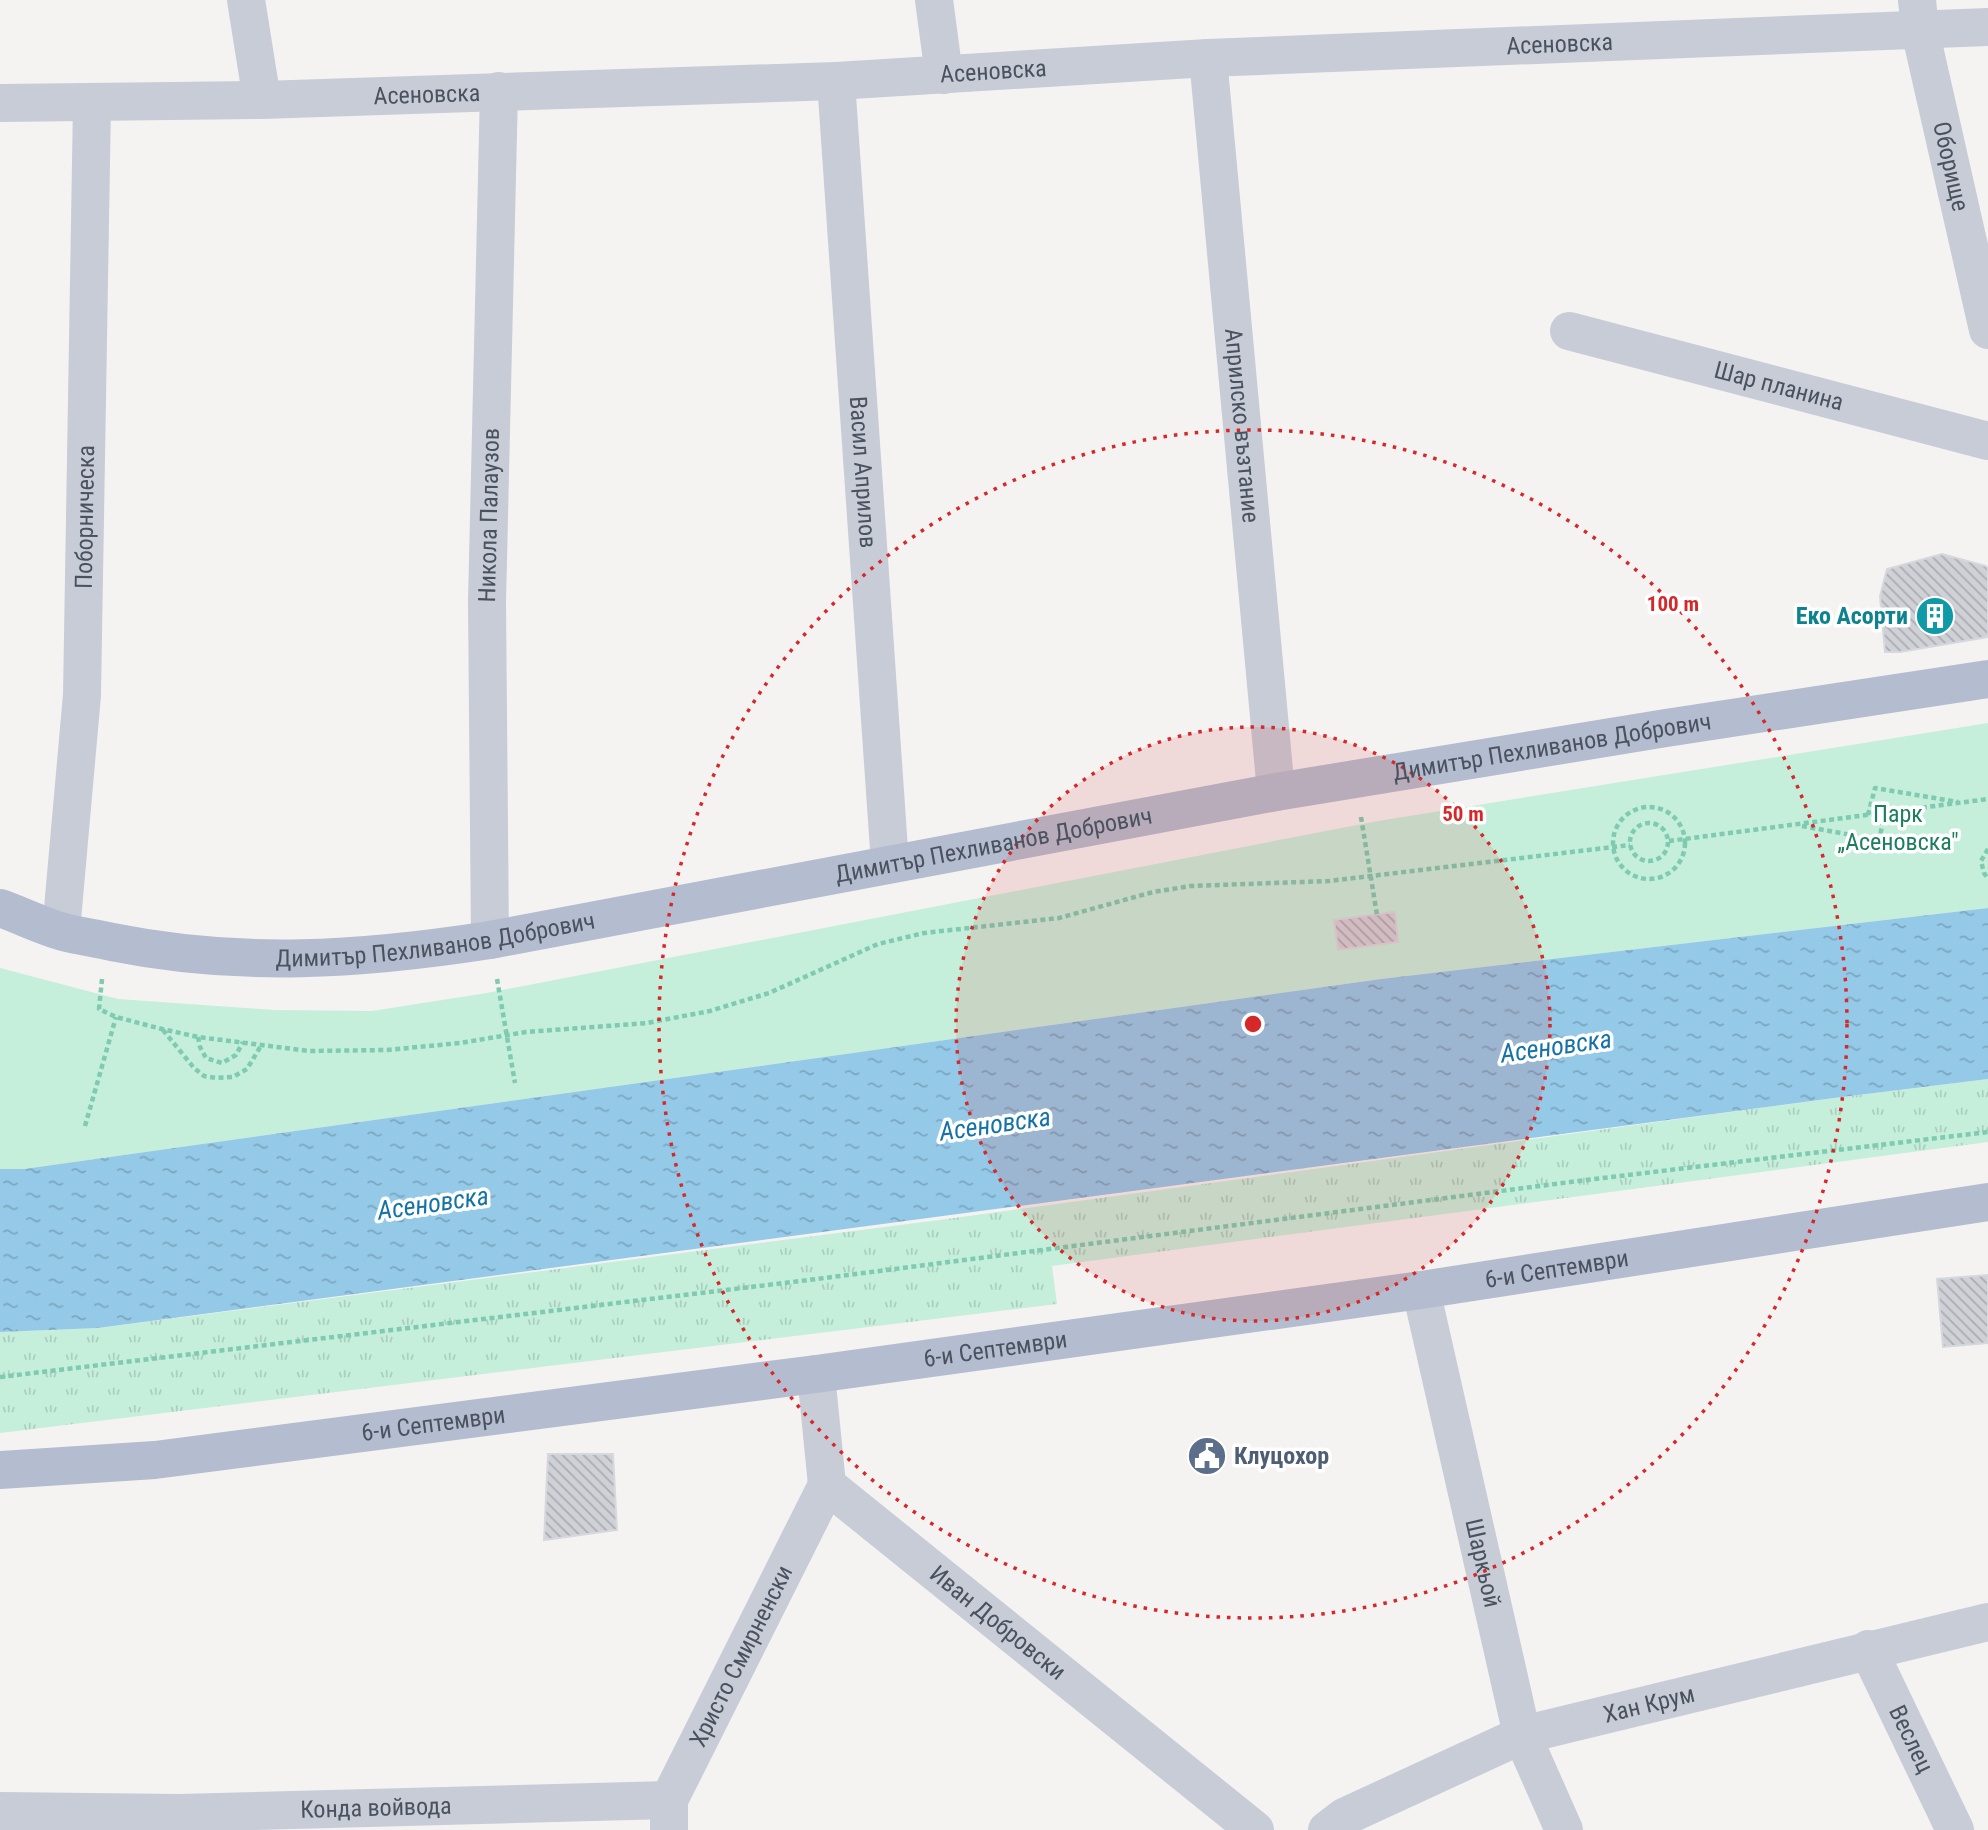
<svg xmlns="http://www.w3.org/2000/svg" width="1988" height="1830" viewBox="0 0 1988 1830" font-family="'Roboto Condensed',sans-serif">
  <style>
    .grass { fill: url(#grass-tufts) }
    .park { fill: #c5eedb }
    .water { fill: url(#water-ripples) }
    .building { fill: url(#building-back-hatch); stroke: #d7d8dd; stroke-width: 2 }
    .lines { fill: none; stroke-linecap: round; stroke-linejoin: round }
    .path { stroke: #7ecbb1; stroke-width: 4.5; stroke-dasharray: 5 3.5; stroke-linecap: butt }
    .minor { stroke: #c7ccd6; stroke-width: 38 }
    .major { stroke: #b4bdcf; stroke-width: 38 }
    .ring { fill: none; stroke: #d62828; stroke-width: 3.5; stroke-dasharray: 3.5 7 }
    .labels { text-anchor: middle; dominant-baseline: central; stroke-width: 7; stroke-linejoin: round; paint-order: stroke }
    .street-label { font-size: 24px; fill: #4b525f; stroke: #fff }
    .culture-label { font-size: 24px; font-weight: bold; fill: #0d838f; stroke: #fff; text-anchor: end }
    .park-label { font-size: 24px; fill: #1d7e5d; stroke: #fff }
    .service-label { font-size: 24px; font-weight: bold; fill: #4e5e75; stroke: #fff; text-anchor: start }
    .water-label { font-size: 26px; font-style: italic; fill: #1572a8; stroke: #fff }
    .centre { fill: #d62828; stroke: #fff; stroke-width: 3.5 }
    .ring-label { font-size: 21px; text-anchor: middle; font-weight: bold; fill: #d62828; stroke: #fff; stroke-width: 7; stroke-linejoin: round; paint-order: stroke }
  </style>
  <defs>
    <pattern id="grass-tufts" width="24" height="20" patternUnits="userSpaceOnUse" patternTransform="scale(1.75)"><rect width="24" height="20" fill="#c5eedb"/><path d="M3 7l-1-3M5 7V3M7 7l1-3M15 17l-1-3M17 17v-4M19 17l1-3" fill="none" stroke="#abcebe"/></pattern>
    <pattern id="water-ripples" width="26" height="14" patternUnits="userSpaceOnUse" patternTransform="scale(1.75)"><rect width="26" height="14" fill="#94c9e8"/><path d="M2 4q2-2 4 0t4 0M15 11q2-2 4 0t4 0" fill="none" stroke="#7ba6bf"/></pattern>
    <pattern id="building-back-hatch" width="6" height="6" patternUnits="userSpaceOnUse" patternTransform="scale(1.75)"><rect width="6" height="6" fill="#d0d1d6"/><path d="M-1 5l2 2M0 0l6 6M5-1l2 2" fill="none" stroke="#abacb1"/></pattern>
  </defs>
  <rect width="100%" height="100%" fill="#f4f3f2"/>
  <path class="grass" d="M1988 1079V1142L1052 1266 1057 1304 0 1433V1332L98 1328 947 1219 1834 1098Z"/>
  <path class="park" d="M1988 723V908L1381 979 24 1169H0V968L118 999 275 1010 372 1011 487 993 1378 821Z"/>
  <path class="water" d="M1988 908V1079L1834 1098 98 1328 0 1332V1169H24L1381 979Z"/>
  <g class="building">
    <path d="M1942 554 1986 566 1988 569V637L1900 652H1885L1880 596 1887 569Z"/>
    <path d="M1395 912 1398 942 1338 950 1334 920Z"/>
    <path d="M1988 1275V1343L1943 1347 1937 1279Z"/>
    <path d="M548 1454H613L617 1530 544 1540Z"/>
  </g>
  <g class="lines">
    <g class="path">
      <circle cx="1649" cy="843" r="36"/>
      <path d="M1868 815 1875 788 1958 802"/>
      <path d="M1361 817 1377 915"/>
      <circle cx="1649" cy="842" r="19"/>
      <path d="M1802 826 1879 840 1885 813"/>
      <path d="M1669 841 1988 799"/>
      <path d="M1988 849 1981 861 1984 873 1988 879"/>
      <path d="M102 979 99 1009 116 1017 162 1029 198 1037 309 1051 387 1050 460 1043 526 1032 647 1023 710 1011 769 993 878 944 924 933 1059 918 1153 892 1191 886 1329 881 1630 845"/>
      <path d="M497 979 515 1083"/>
      <path d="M163 1030 194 1068 204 1076 216 1078 233 1077 247 1069 262 1044"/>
      <path d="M198 1037 200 1047 206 1058 222 1063 236 1055 243 1042"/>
      <path d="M85 1126 116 1017"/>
      <path d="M0 1377 809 1280 1586 1180 1988 1132"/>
    </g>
    <g class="minor">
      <path d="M246 0 262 100"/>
      <path d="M934 0 944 75"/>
      <path id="s1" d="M1917 0 1920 30 1988 330"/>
      <path id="s2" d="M1208 58 1276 792"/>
      <path id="s3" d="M836 81 890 864"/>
      <path id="s4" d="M0 103 262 100 836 81 1208 58 1988 27"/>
      <path id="s5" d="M1569 331 1988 441"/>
      <path id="s6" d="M61 931 82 695 92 103"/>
      <path id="s7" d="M490 940 487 602 499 91"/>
      <path id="s8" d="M1421 1290 1522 1735 1564 1830"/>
      <path id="s9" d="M816 1374 827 1485 1255 1830"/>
      <path id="s10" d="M1868 1649 1955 1830"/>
      <path id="s11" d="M0 1811 180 1813 669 1800"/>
      <path id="s12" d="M669 1830V1800L827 1485"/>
      <path id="s13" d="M1327 1830 1344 1817 1522 1735 1988 1622"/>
    </g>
    <g class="major">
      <path id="s14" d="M0 908C20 915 40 925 60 931 77 936 95 938 112 942 241 968 361 960 490 940L1276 792 1666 728 1988 679"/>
      <path id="s15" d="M0 1470 155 1460 816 1374 1421 1290 1988 1202"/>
    </g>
  </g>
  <circle cx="1253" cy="1024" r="297" fill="#d62828" fill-opacity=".12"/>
  <g class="ring">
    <circle cx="1253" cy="1024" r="297"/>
    <circle cx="1253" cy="1024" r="594"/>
  </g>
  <defs>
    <g id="building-disc" transform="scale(2.0125)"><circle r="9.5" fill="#0f9aa8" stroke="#fff"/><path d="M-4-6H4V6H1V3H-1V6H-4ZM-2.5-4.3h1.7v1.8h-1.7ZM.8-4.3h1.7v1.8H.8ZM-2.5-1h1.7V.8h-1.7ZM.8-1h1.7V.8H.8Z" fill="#fff"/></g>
    <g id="civic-disc" transform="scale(2.0125)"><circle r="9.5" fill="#5c6f8a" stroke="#fff"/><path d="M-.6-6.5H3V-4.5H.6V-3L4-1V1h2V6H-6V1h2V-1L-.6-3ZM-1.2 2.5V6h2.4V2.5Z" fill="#fff"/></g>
  </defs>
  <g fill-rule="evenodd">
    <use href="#building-disc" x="1935" y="616"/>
    <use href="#civic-disc" x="1207" y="1456"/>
  </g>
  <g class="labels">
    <g class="street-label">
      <text stroke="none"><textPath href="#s4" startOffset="1561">Асеновска</textPath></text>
      <text stroke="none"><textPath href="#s4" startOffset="994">Асеновска</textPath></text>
      <text stroke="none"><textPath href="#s4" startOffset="427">Асеновска</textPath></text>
      <text stroke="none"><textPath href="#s1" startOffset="170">Оборище</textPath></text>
      <text stroke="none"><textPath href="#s5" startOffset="217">Шар планина</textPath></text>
      <text stroke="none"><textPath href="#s2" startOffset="369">Априлско възтание</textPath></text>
      <text stroke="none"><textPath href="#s3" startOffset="392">Васил Априлов</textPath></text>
      <text stroke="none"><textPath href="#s7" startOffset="425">Никола Палаузов</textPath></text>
      <text stroke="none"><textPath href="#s6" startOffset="415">Поборническа</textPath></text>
      <text stroke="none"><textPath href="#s14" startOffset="1577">Димитър Пехливанов Добрович</textPath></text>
      <text stroke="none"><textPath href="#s14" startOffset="1010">Димитър Пехливанов Добрович</textPath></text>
      <text stroke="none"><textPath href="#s14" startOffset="443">Димитър Пехливанов Добрович</textPath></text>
      <text stroke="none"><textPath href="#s15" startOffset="1570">6-и Септември</textPath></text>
      <text stroke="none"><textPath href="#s15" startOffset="1003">6-и Септември</textPath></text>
      <text stroke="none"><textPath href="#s15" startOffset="436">6-и Септември</textPath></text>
      <text stroke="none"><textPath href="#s8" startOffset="280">Шаркьой</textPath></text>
      <text stroke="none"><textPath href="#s9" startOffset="331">Иван Добровски</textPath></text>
      <text stroke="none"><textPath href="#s12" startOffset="191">Христо Смирненски</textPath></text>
      <text stroke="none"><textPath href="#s13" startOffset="348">Хан Крум</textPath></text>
      <text stroke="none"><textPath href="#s10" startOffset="100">Веслец</textPath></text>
      <text stroke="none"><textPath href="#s11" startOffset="376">Конда войвода</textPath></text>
    </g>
    <g class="culture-label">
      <text x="1908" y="616">Еко Асорти</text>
    </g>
    <g class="park-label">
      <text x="1898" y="814">Парк<tspan x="1898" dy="28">„Асеновска"</tspan></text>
    </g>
    <g class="service-label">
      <text x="1234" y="1456">Клуцохор</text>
    </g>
    <g class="water-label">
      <text transform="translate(1556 1046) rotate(-8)">Асеновска</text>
      <text transform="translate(995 1124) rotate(-8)">Асеновска</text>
      <text transform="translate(433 1203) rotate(-8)">Асеновска</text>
    </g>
  </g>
  <circle cx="1253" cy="1024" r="10" class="centre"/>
  <g class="ring-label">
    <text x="1673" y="611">100 m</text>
    <text x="1463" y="821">50 m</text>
  </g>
</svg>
